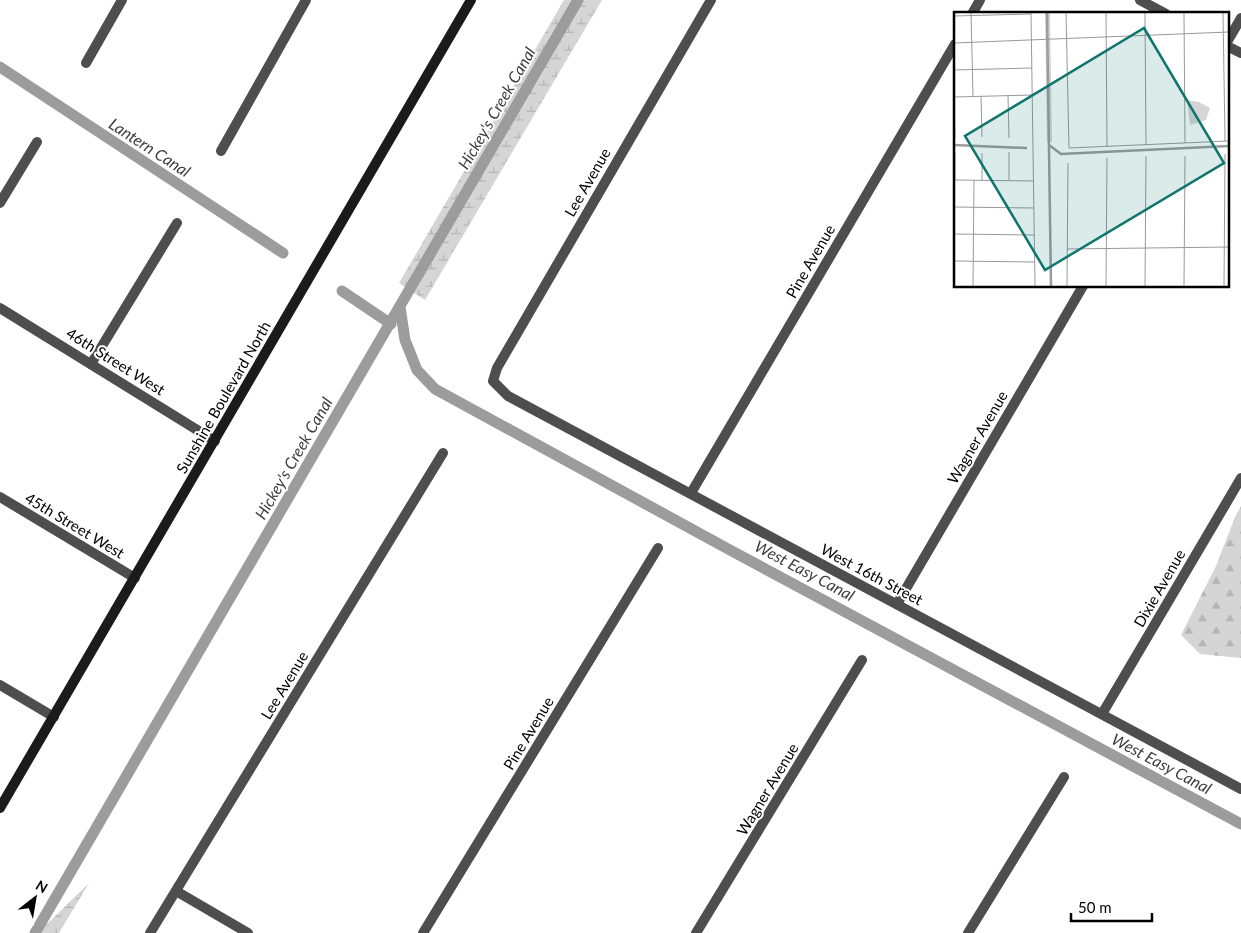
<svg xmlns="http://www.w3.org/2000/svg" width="1241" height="933" viewBox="0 0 1241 933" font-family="Lato,sans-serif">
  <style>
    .forest { fill: url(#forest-firs) }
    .wetland { fill: url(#wetland-marsh) }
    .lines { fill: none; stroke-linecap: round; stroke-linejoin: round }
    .canal { stroke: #9c9c9c; stroke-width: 11 }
    .street { stroke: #4e4e4e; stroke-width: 10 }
    .secondary { stroke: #1b1b1b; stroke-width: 10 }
    .labels { text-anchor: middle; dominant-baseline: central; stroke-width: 4; stroke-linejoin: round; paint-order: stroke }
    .street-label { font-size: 15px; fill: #000; stroke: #fff }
    .water-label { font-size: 16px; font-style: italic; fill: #3d3d3d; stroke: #fff }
    .inset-river { fill: none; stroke: #9c9c9c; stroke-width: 2.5 }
    .inset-road { fill: none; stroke: #999; stroke-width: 1 }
    .view { fill: #0f766e; fill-opacity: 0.15; stroke: #0f766e; stroke-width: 2.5 }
    .inset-edge { fill: none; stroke: #000; stroke-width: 2.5 }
  </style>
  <defs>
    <pattern id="forest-firs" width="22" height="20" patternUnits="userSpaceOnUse" patternTransform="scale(1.25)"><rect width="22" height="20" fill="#d5d5d5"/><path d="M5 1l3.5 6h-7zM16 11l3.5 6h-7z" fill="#b5b5b5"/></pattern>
    <pattern id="wetland-marsh" width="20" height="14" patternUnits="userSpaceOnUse" patternTransform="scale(1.25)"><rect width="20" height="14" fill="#d5d5d5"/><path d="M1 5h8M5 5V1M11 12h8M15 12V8" fill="none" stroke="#b5b5b5"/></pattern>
  </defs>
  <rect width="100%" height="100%" fill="#fff"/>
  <path class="forest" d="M1241 506V658L1200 654 1181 635 1216 566 1235 517Z"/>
  <g class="wetland">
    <path d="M564 0H602L425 300 399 283Z"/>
    <path d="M89 883 59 933H41L44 927Z"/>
  </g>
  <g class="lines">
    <g class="canal">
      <path d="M0 67 283 253"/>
      <path d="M342 291 391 324"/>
      <path d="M400 307 405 340 417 370 435 389 730 550 1241 824"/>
      <path d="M35 933 578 0"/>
    </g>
    <g class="street">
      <path d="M711 0 497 368 493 381 508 396 1241 789"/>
      <path d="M1140 0 1166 14"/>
      <path d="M972 14 980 0"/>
      <path d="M1227 42 1241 18"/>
      <path d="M1227 46 1241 53"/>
      <path d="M86 63 122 0"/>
      <path d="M221 151 306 0"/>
      <path d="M0 203 37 142"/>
      <path d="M0 308 215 441"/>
      <path d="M91 364 177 223"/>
      <path d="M691 493 955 44"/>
      <path d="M0 497 135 578"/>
      <path d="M897 604 1083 286"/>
      <path d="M0 685 54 717"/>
      <path d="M1102 714 1241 478"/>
      <path d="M176 891 248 933"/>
      <path d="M150 933 443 453"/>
      <path d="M423 933 658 548"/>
      <path d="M696 933 862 660"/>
      <path d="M968 933 1064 777"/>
    </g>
    <path class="secondary" d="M0 808 471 0"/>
  </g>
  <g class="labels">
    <g class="street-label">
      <text transform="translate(587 182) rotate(-60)">Lee Avenue</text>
      <text transform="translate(810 261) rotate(-60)">Pine Avenue</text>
      <text transform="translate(116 361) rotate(32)">46th Street West</text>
      <text transform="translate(223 397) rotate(-60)">Sunshine Boulevard North</text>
      <text transform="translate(977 437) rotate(-60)">Wagner Avenue</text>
      <text transform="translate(75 525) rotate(31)">45th Street West</text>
      <text transform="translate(872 574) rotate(28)">West 16th Street</text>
      <text transform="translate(1159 588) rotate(-60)">Dixie Avenue</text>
      <text transform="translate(284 685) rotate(-59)">Lee Avenue</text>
      <text transform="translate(528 733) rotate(-59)">Pine Avenue</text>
      <text transform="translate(767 789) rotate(-59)">Wagner Avenue</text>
    </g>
    <g class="water-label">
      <text transform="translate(496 108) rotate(-60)">Hickey's Creek Canal</text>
      <text transform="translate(150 147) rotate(33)">Lantern Canal</text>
      <text transform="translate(293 458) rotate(-60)">Hickey's Creek Canal</text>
      <text transform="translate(805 570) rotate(28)">West Easy Canal</text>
      <text transform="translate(1162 763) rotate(28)">West Easy Canal</text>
    </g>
  </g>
  <g transform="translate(954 12)">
    <rect width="275" height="275" fill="#fff"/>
    <path d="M233 88 245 90 256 96 252 108 236 113Z" fill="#d5d5d5"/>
    <path d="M91 1H96L98 130H93Z" fill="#d5d5d5"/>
    <path class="inset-river" d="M93 1 97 274M0 133 73 136M95 133 107 142 275 134"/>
    <path class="inset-road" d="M17 1 19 84M77 1 81 274M112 1 115 136 275 129M152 1 153 135M191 1 192 133M230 1 231 131M269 1 271 129M0 4 77 2M0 31 275 20M0 58 78 56M54 83 55 126M27 84 28 125M0 85 79 83M0 85 1 126M0 168 80 169M1 168V140M28 168V141M55 168V140M0 195 80 196M0 222 80 223M113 237 275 235M0 249 81 250M19 274 20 168M113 274 114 151M152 274 153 146M191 274 192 144M230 274 231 144M270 274 271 142"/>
    <path class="view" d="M190 16 270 151 91 258 11 124Z"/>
    <rect width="275" height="275" class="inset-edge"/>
  </g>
  <g transform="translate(35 898) rotate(31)" stroke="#ffffff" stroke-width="4" paint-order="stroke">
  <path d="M0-4L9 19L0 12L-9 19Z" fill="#000000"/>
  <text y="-8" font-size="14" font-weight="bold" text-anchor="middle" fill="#000000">N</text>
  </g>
  <path d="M1071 913v8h81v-8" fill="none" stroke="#000000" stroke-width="2.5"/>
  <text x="1078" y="913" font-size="15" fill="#000000" stroke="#ffffff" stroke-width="4" paint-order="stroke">50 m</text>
</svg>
